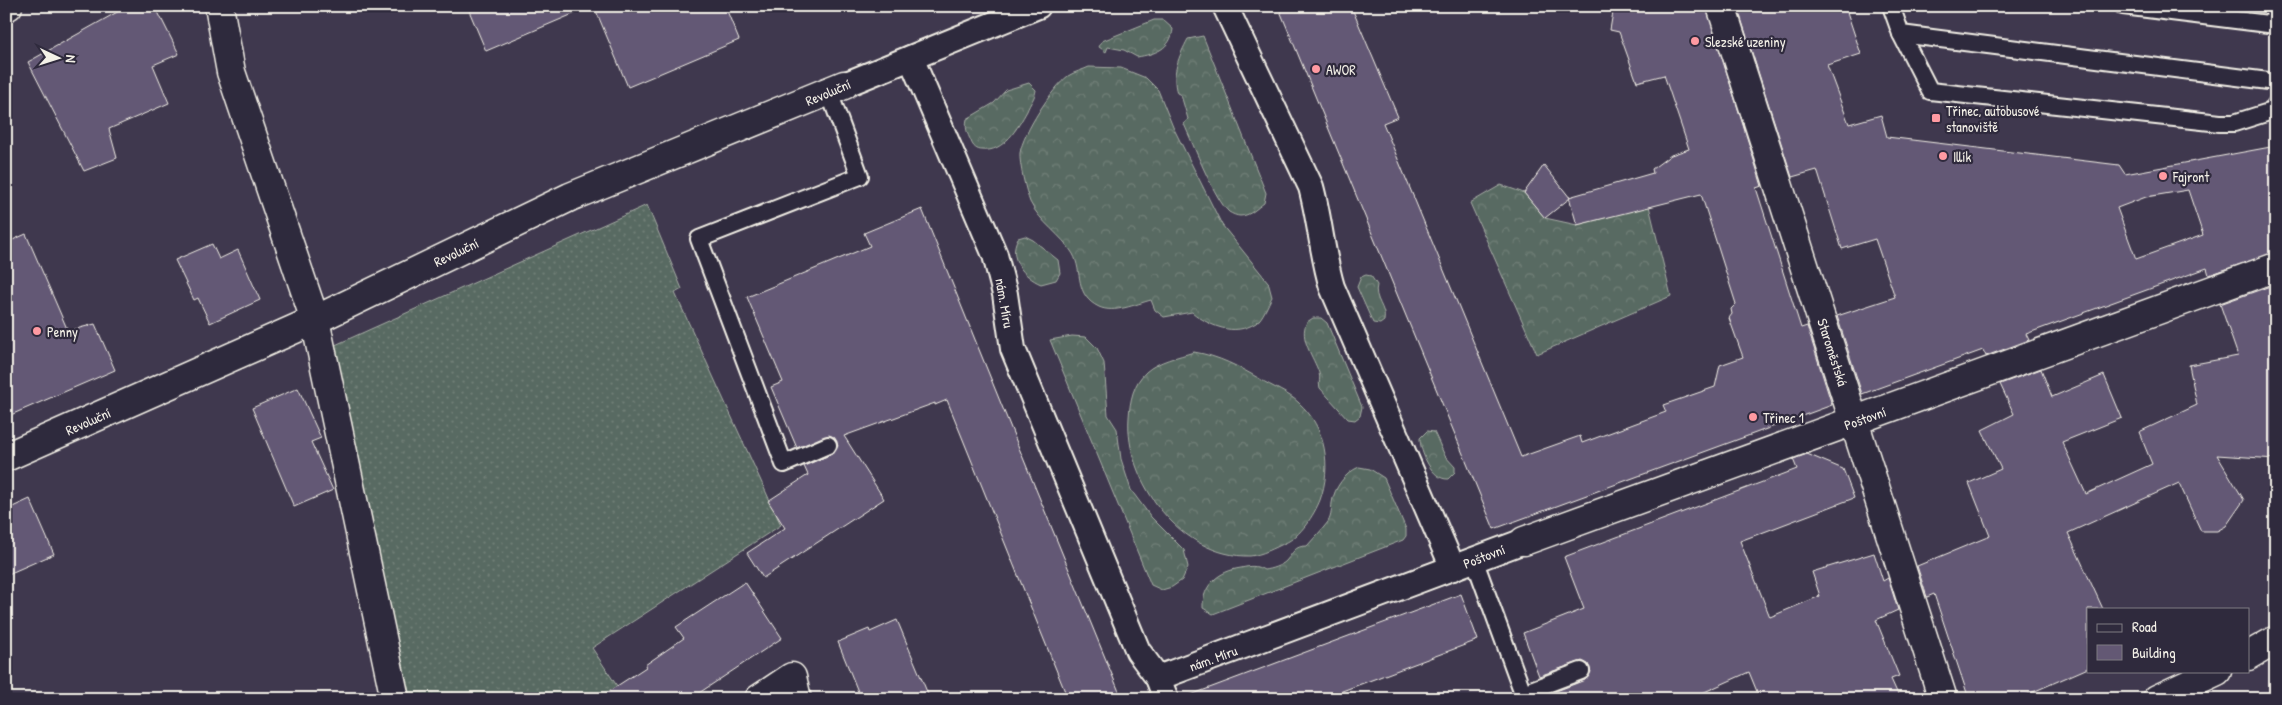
<svg xmlns="http://www.w3.org/2000/svg" width="2282" height="705" viewBox="0 0 2282 705" font-family="'Patrick Hand',sans-serif">
  <style>
    .grass { fill: url(#grass-dots); stroke: #a6aea5 }
    .forest { fill: url(#forest-crowns); stroke: #a6aea5 }
    .building { fill: #635874; stroke: #f4f1e8; fill-rule: evenodd }
    .lines { fill: none; stroke-linecap: round; stroke-linejoin: round }
    .service-casing { stroke: #f4f1e8; stroke-width: 20 }
    .pedestrian-casing { stroke: #f4f1e8; stroke-width: 28 }
    .minor-casing { stroke: #f4f1e8; stroke-width: 31 }
    .tertiary-casing { stroke: #f4f1e8; stroke-width: 31 }
    .secondary-casing { stroke: #f4f1e8; stroke-width: 31 }
    .service { stroke: #2f2a3d; stroke-width: 16 }
    .pedestrian { stroke: #2f2a3d; stroke-width: 24 }
    .minor { stroke: #2f2a3d; stroke-width: 28 }
    .tertiary { stroke: #2f2a3d; stroke-width: 28 }
    .secondary { stroke: #2f2a3d; stroke-width: 28 }
    .poi-dot { fill: #ff9aa2; stroke: #2f2a3d; stroke-width: 2 }
    .labels { text-anchor: middle; dominant-baseline: central; stroke-width: 4.5; stroke-linejoin: round; paint-order: stroke }
    .poi-label { font-size: 14px; fill: #f4f1e8; stroke: #2f2a3d; text-anchor: start }
    .street-label { font-size: 14px; fill: #f4f1e8; stroke: #2f2a3d }
  </style>
  <defs>
    <pattern id="grass-dots" width="8" height="8" patternUnits="userSpaceOnUse" patternTransform="scale(1.25)"><rect width="8" height="8" fill="#596a62"/><path d="M2 2h.1M6 6h.1" fill="none" stroke="#718078" stroke-width="1.8" stroke-linecap="round"/></pattern>
    <pattern id="forest-crowns" width="20" height="18" patternUnits="userSpaceOnUse" patternTransform="scale(1.25)"><rect width="20" height="18" fill="#596a62"/><path d="M2 6a3 3 0 1 1 6 0M12 15a3 3 0 1 1 6 0" fill="none" stroke="#718078"/></pattern>
  </defs>
  <rect width="100%" height="100%" fill="#3f384e"/>
  <filter id="ink" filterUnits="userSpaceOnUse"><feTurbulence type="fractalNoise" baseFrequency=".02" numOctaves="2"/><feDisplacementMap in="SourceGraphic" scale="10" xChannelSelector="R" yChannelSelector="G"/><feConvolveMatrix kernelMatrix="1 2 1 2 8 2 1 2 1" color-interpolation-filters="sRGB"/></filter>
  <g filter="url(#ink)">
    <path class="grass" d="M647 205 682 289 675 293 781 525 592 648 623 695 618 699H410L333 346Z"/>
    <g class="forest">
      <path d="M1154 20H1163L1173 29C1171 49 1155 54 1137 57L1124 50 1108 47 1106 52 1099 47 1102 41Z"/>
      <path d="M1203 36 1266 193 1264 203C1257 208 1250 216 1240 216 1237 216 1232 214 1229 212 1215 200 1193 144 1184 124L1188 119 1181 95 1177 93C1171 74 1179 56 1188 39Z"/>
      <path d="M1089 67 1121 68 1146 78 1158 90 1173 127 1222 225 1268 282 1272 297C1268 304 1263 318 1256 323 1234 337 1209 326 1192 312L1164 317 1155 310 1151 300C1136 304 1114 314 1099 307 1074 295 1083 272 1073 254 1062 235 1040 223 1030 202 1026 192 1019 163 1020 153 1023 133 1052 88 1068 76 1074 72 1083 70 1089 67Z"/>
      <path d="M1029 83 1036 90C1035 98 1030 103 1027 111 1018 127 1004 153 982 150 977 150 973 147 971 141 967 133 965 128 967 119L994 103 1006 90Z"/>
      <path d="M1501 185 1524 193 1545 218 1577 225 1649 206 1671 296 1537 354 1470 203Z"/>
      <path d="M1025 236 1033 240 1058 260 1060 273 1056 280 1041 284C1024 277 1007 258 1018 238Z"/>
      <path d="M1366 275 1371 276 1377 285C1373 299 1387 308 1384 321L1380 324 1373 323 1357 287 1361 277Z"/>
      <path d="M1313 318H1321L1327 323 1362 407 1360 416 1355 420 1348 419 1320 388C1318 382 1321 379 1319 373 1314 357 1298 338 1307 322Z"/>
      <path d="M1072 336 1086 337 1097 348 1104 363 1108 415 1117 429 1121 459 1131 490 1151 517 1184 550 1188 567 1182 580 1172 587 1162 590 1151 585 1050 340Z"/>
      <path d="M1194 352C1219 356 1239 367 1260 379 1272 387 1289 393 1299 403 1326 427 1332 467 1320 500 1314 515 1300 537 1285 543 1275 548 1261 555 1250 556 1182 558 1124 481 1129 417 1130 401 1133 384 1146 372 1158 361 1178 357 1194 352Z"/>
      <path d="M1427 431 1434 432 1445 456 1455 467V472L1448 479C1432 480 1420 452 1420 438Z"/>
      <path d="M1359 467 1370 469 1384 478 1406 529V536L1403 540 1213 614 1203 608C1202 585 1219 571 1241 568 1250 566 1256 565 1264 570 1271 569 1281 566 1286 561 1294 552 1294 546 1307 546 1314 538 1322 530 1328 522 1332 515 1331 510 1332 503 1334 488 1345 473 1359 467Z"/>
    </g>
    <g class="building">
      <path d="M128 6H155L179 54 153 65 169 103 109 129 117 158 84 171 28 62Z"/>
      <path d="M467 6H592L486 51Z"/>
      <path d="M594 6H725L739 40 628 87Z"/>
      <path d="M1278 6H1351L1398 117 1383 123 1521 457 1580 436 1582 443 1666 412 1663 405 1715 387 1720 365 1743 357 1729 318 1732 314 1731 309 1736 304 1701 194 1577 225 1569 197 1653 173 1652 169 1671 155 1689 149 1664 75 1637 82 1619 32 1610 30 1614 6H1706L1762 186 1756 188 1801 328 1807 326 1832 405 1494 529Z"/>
      <path d="M1737 6H1845L1861 54 1827 65 1849 124 1881 115 1887 137 2119 165 2125 174 2276 146V252L2209 275 2207 268 2026 334 2029 340 1986 356 1983 350 1862 394 1837 316 1895 297 1875 239 1842 249 1817 170 1792 177ZM2188 190 2203 235 2136 259 2117 208 2146 197Z"/>
      <path d="M1544 165 1570 198 1545 218 1524 193Z"/>
      <path d="M922 209 1019 448 1122 699H1068L947 400 935 405V403L844 436 884 499 763 578 747 553 785 528 768 501 808 475 804 466 832 454 838 446 834 437 829 435 797 448 771 387 783 382 747 297 870 246 864 233Z"/>
      <path d="M26 234 68 331 95 324 115 370 6 417V243Z"/>
      <path d="M212 244 219 259 238 250 260 300 210 323 198 298 194 300 175 260Z"/>
      <path d="M2276 284V459L2217 455 2244 500 2226 526 2217 531H2201L2179 483 2068 533 2103 609H2088V668L2017 699H1969L1934 594 1927 597 1917 566 1990 536 1969 483 2001 469 1982 430 2014 414 2000 384 2041 369 2052 397 2104 375 2122 418 2062 442 2086 494 2152 464 2139 432 2197 405 2189 365 2238 356 2220 304Z"/>
      <path d="M298 388 321 438 311 442 333 490 294 507 252 408Z"/>
      <path d="M1807 454 1843 469 1854 498 1740 541 1770 617 1820 596 1812 572 1874 553 1883 581 1888 578 1898 610 1876 620 1899 676 1891 679 1900 699H1760L1749 672 1689 699H1547L1546 695 1585 680 1591 672 1588 664 1582 661 1539 676 1523 633 1584 609 1564 557 1797 469 1793 459Z"/>
      <path d="M30 499 54 554 6 575V510Z"/>
      <path d="M745 582 782 638 690 699H597L646 667 645 665 684 638 676 627Z"/>
      <path d="M1461 594 1478 640 1321 699H1188V696Z"/>
      <path d="M897 620 930 699H861L838 642 869 629 870 632Z"/>
    </g>
    <g class="lines">
      <g class="service-casing">
        <g id="service">
          <path d="M1891 6 1901 34 1930 91 2220 123H2234L2272 111 2276 104"/>
          <path d="M2123 6 2276 25"/>
          <path d="M1901 34 2276 82"/>
          <path d="M828 445 784 464 699 239 860 176 829 92"/>
          <path d="M1474 559 1523 693 1581 671"/>
        </g>
      </g>
      <g class="pedestrian-casing">
        <g id="pedestrian">
          <path d="M1225 6 1311 187C1320 220 1322 254 1332 287L1453 568"/>
          <path d="M911 58 995 255 1005 294 1013 349 1138 651 1158 678 1166 699"/>
          <path d="M844 85 1038 6"/>
          <path d="M1158 678 1524 541"/>
        </g>
      </g>
      <g class="minor-casing">
        <g id="minor">
          <path d="M219 6 231 72 315 320 395 699"/>
          <path d="M1721 6 1943 699"/>
          <path d="M6 457 315 320 570 197 844 85"/>
          <path d="M1524 541 2276 267"/>
          <path d="M759 699 792 677 797 699"/>
        </g>
      </g>
      <g class="tertiary-casing">
        <path id="tertiary" d="M6 7 8 6"/>
      </g>
      <g class="secondary-casing">
        <g id="secondary">
          <path d="M2248 656 2276 640"/>
          <path d="M2157 699 2217 671"/>
        </g>
      </g>
      <use href="#service" class="service"/>
      <use href="#pedestrian" class="pedestrian"/>
      <use href="#minor" class="minor"/>
      <use href="#tertiary" class="tertiary"/>
      <use href="#secondary" class="secondary"/>
    </g>
  </g>
  <g class="poi-dot">
    <circle cx="1695" cy="41" r="5"/>
    <circle cx="1316" cy="69" r="5"/>
    <rect x="1931" y="113" width="10" height="10" rx="2.5"/>
    <circle cx="1943" cy="156" r="5"/>
    <circle cx="2163" cy="176" r="5"/>
    <circle cx="37" cy="331" r="5"/>
    <circle cx="1753" cy="417" r="5"/>
  </g>
  <g class="labels">
    <g class="poi-label">
      <text x="1705" y="41">Slezské uzeniny</text>
      <text x="1326" y="69">AWOR</text>
      <text x="1946" y="110">Třinec, autobusové<tspan x="1946" dy="16">stanoviště</tspan></text>
      <text x="1953" y="156">Illík</text>
      <text x="2173" y="176">Fajront</text>
      <text x="47" y="331">Penny</text>
      <text x="1763" y="417">Třinec 1</text>
    </g>
    <g class="street-label">
      <text transform="translate(828 92) rotate(-23)">Revoluční</text>
      <text transform="translate(456 252) rotate(-26)">Revoluční</text>
      <text transform="translate(1005 303) rotate(80)">nám. Míru</text>
      <text transform="translate(1833 352) rotate(72)">Staroměstská</text>
      <text transform="translate(1865 418) rotate(-20)">Poštovní</text>
      <text transform="translate(88 421) rotate(-24)">Revoluční</text>
      <text transform="translate(1484 556) rotate(-21)">Poštovní</text>
      <text transform="translate(1213 658) rotate(-20)">nám. Míru</text>
    </g>
  </g>
  <rect width="2282" height="705" fill="none" stroke="#2f2a3d" stroke-width="25"/>
  <rect x="12" y="12" width="2257" height="680" fill="none" stroke="#f4f1e8" stroke-width="2" filter="url(#ink)"/>
  <rect x="2087" y="608" width="162" height="65" fill="#2f2a3d" stroke="#7e7a81"/>
  <rect x="2097" y="624" width="25" height="8" fill="#2f2a3d" stroke="#7e7a81"/>
  <text x="2132" y="632" font-size="15" fill="#f4f1e8">Road</text>
  <rect x="2097" y="645" width="25" height="15" fill="#635874" stroke="#7e7a81"/>
  <text x="2132" y="658" font-size="15" fill="#f4f1e8">Building</text>
  <g transform="translate(58 58) rotate(94)" stroke="#2f2a3d" stroke-width="4" paint-order="stroke">
  <path d="M0-4L9 19L0 12L-9 19Z" fill="#f4f1e8"/>
  <text y="-8" font-size="14" font-weight="bold" text-anchor="middle" fill="#f4f1e8">N</text>
  </g>
</svg>
